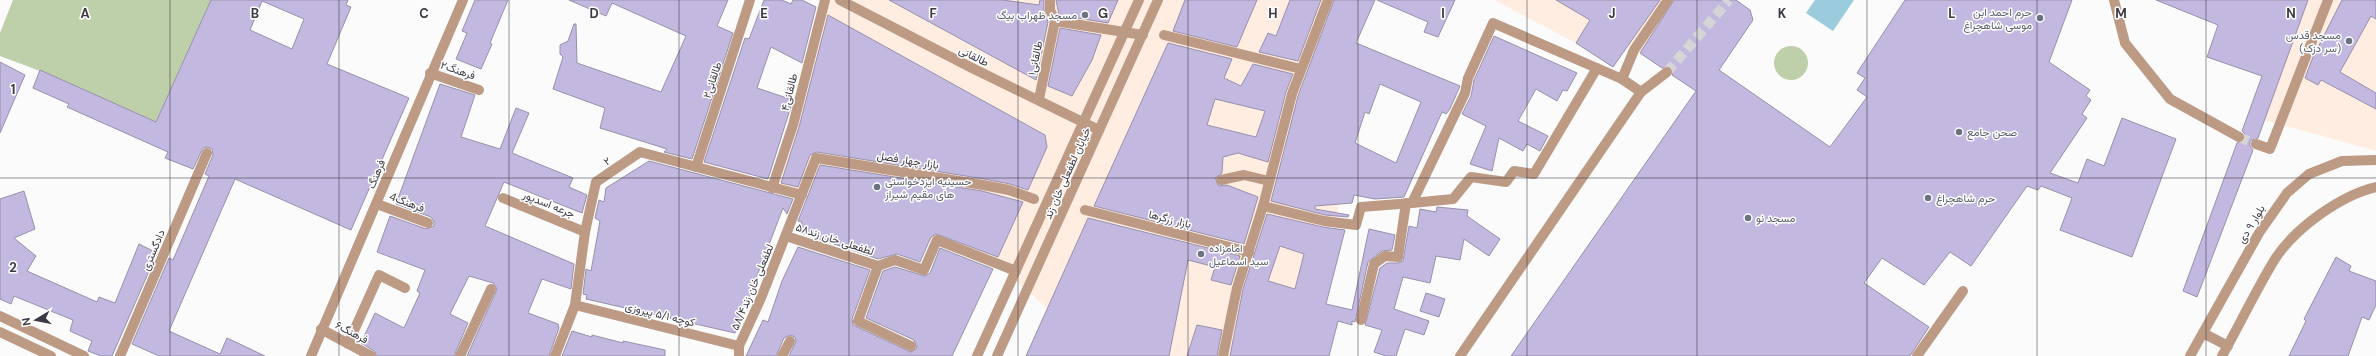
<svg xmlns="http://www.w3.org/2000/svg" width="2376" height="356" viewBox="0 0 2376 356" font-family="'DM Sans',Vazirmatn,sans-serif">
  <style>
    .commercial { fill: #ffede2 }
    .green { fill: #bed0a9 }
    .water { fill: #9bccdd }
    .building { fill: #c3b8e0; stroke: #9790ab; fill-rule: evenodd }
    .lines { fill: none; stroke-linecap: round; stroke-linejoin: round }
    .minor-tunnel { stroke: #d5d4d6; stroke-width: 10; stroke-dasharray: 10 5; stroke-linecap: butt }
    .minor { stroke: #bd9a84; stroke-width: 10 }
    .grid { fill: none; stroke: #3c3944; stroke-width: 1; stroke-opacity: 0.55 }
    .worship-dot { fill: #6b7280; stroke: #fff; stroke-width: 1.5 }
    .labels { text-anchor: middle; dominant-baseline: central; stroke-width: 3; stroke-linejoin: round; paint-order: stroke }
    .worship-label { font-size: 11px; fill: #5b616d; stroke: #fff; text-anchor: start }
    .street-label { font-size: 11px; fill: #3c3944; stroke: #fff }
    .grid-label { font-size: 13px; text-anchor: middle; font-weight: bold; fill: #3c3944; stroke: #fff; stroke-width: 3; stroke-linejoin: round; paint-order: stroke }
  </style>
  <rect width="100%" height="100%" fill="#fbfbfb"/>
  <g class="commercial">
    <path d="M827 0H1375L1345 68 1343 192 1335 219 1319 225 1310 255 1304 254 1294 295 1268 356H1094L1048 309 996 264 811 199 772 191Z"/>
    <path d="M1494 0H1678L1641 54 1627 45 1576 43Z"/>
    <path d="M2308 0H2376V151L2264 120Z"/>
  </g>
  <g class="green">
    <path d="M13 0H211L156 122 40 71 0 56V33Z"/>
    <circle cx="1791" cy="63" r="17"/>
  </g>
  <path class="water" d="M1815 0H1854L1833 31 1806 13Z"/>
  <g class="building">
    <path d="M211 0H348L346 5 351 7 327 64 409 98 351 230 235 179 169 331 220 354 227 338 265 356H159L132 344 169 258 173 260 209 176 205 174 213 155 212 149 207 147 203 148 193 169 165 158 168 152 67 107 69 104 33 88 40 70 156 122ZM262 1 304 19 292 49 250 30Z"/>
    <path d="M475 0H508L490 43 492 44 481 69 456 59 467 33 462 31Z"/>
    <path d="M569 0H728L717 26 733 33 692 159 664 152 667 149 600 128 605 108 553 89 563 57 560 54V45L568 41 574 24H576L577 63 661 92 686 36 612 3 606 16Z"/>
    <path d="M764 0H782L791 4 793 0H802L816 7 802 63 771 47 757 88 793 100 768 179 704 162 745 38 749 39Z"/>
    <path d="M889 0H1003L1039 5 1040 0H1044V10L1048 22 1036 80Z"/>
    <path d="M1056 0H1118L1108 23 1059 15Z"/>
    <path d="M1185 0H1257L1237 47 1173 31Z"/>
    <path d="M1290 0H1321L1298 61 1259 52 1268 33 1276 36Z"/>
    <path d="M1334 0H1375L1356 43 1460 86 1450 109 1446 114 1442 112 1404 197 1375 199 1354 195 1352 203 1315 206V209L1349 215 1348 217 1325 215 1271 201 1298 96ZM1380 84 1421 102 1396 163 1355 143 1365 112 1369 114Z"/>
    <path d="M1377 0H1455L1438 37 1424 32 1428 22Z"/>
    <path d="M1556 0H1660L1613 67 1576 43 1590 20Z"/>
    <path d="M1674 0H1736L1750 10 1753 20 1719 70 1830 147 1867 97 1857 90 1865 78 1857 73 1905 0H2072L2049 62 2090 90 2086 96 2091 100 2082 114 2087 118 2050 173 2078 183 2087 159 2104 166 2122 118 2176 139 2132 257 2060 230 2072 198 2041 186 2038 190 2027 186 1971 266 1950 252 1924 285 1882 258 1864 283 1929 327 1910 356H1511L1696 91 1672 75 1673 71 1670 66 1662 68 1640 53Z"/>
    <path d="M2156 0H2308L2258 138 2250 141V146L2253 150 2197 297 2183 291 2237 143 2245 140V134L2242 131 2262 76 2207 57 2218 25Z"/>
    <path d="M2342 0H2376V19L2371 16 2340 72 2376 93V109L2321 80 2318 85 2305 78 2313 57Z"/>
    <path d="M828 15 1045 135 1047 147 1028 190 1010 184 984 179 817 152 810 155 798 187 781 183 799 127Z"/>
    <path d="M1060 28 1101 35 1092 60 1072 96 1048 86Z"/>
    <path d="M1494 36 1577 73 1567 91 1563 90 1557 101 1536 89 1518 121 1548 136 1540 151 1527 144 1523 151 1499 138 1492 171 1470 164 1486 126 1462 114 1471 96 1474 80Z"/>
    <path d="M1168 43 1232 59 1224 78 1241 86 1253 64 1293 74 1286 92 1268 162 1238 153 1223 157 1222 173 1215 178 1219 186 1227 185 1258 197 1244 244 1094 206ZM1215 99 1265 111 1256 137 1207 125Z"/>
    <path d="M0 62 25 75 0 133Z"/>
    <path d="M440 84 475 95 461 137 500 149 516 108 529 113 512 153 573 178 569 187 587 195 582 213 504 182 485 226 574 264 571 289 542 279 528 313 558 324 559 328 549 356H467L497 289 493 283 469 276 450 314 468 323 454 356H377L374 351 361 343 375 313 404 328 420 293 417 291 425 270 377 252 390 216 426 229 434 226V222L431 217 396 204Z"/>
    <path d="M649 161 793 199 787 214 783 208 735 333 586 299 587 295 583 294 586 269 591 271 600 221 595 218 599 200 604 202 606 188Z"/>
    <path d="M820 165 982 191 1023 202 998 257 936 234 931 237 920 262 897 254 878 259 799 232 802 222 798 221Z"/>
    <path d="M24 191 35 229 14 238 36 256 27 271 97 302 99 297 115 303 139 244 157 253 112 356H101L88 351 92 341 70 331 73 320 14 296 11 304 0 299V199Z"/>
    <path d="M1437 207 1468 210 1467 216 1500 239 1489 256 1464 239 1460 260 1436 256 1430 283 1403 277 1394 309 1429 321 1424 335 1405 329 1396 356H1386L1374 352 1382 330 1365 325 1380 268 1387 263H1398L1403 261 1409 226 1417 228 1420 209 1436 212Z"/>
    <path d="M1267 214 1323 227 1345 230 1326 304 1352 310 1369 229 1395 235 1392 250 1382 251 1368 262 1355 322 1352 321V325L1338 321 1329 356H1230L1243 289ZM1280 246 1304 254 1295 289 1268 281Z"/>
    <path d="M1088 218 1240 256 1231 285 1211 280 1215 267 1188 260 1169 356H1026Z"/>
    <path d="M798 247 870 270 852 319 853 325 911 352 917 348 914 340 866 318 883 271 895 267 925 276 930 273 940 248 993 269 952 356H789L796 341 795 337 790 335 784 338 776 356H746L763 320 768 322 782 281Z"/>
    <path d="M2336 257 2351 266 2349 271 2376 281V305L2369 320 2362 317 2348 356H2289L2306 321 2304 319Z"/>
    <path d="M1426 293 1445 299 1439 317 1420 311Z"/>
    <path d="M1197 325 1222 330 1217 356H1187Z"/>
    <path d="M572 331 592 337V335L623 343V341L665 350V356H562Z"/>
  </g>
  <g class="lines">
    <g class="minor-tunnel">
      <path d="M1667 72 1729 0"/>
      <path d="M2239 137 2256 144"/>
    </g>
    <g class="minor">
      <path d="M840 0 972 68 1099 130"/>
      <path d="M1050 0V10L1055 21"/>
      <path d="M2114 0 2125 43 2170 99 2239 137"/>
      <path d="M1055 21 1143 35"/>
      <path d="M1164 35 1301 69"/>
      <path d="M430 73 479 90"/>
      <path d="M1641 92 1667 72"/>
      <path d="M1039 99 1055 21"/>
      <path d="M2256 144 2270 149 2328 0"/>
      <path d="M696 167 750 0"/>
      <path d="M1221 180 1244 175 1269 181"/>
      <path d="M772 188 793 125 825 0"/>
      <path d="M503 198 585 232"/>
      <path d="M1412 203 1453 199 1471 177 1506 182 1514 171 1534 174 1597 68"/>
      <path d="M377 204 428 223"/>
      <path d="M1263 206 1324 221 1356 225 1361 207 1412 203 1465 93 1468 78 1493 23 1622 79"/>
      <path d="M1085 210 1249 252"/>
      <path d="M786 236 878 266 895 260 924 270 937 240 1016 271"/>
      <path d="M878 266 858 321 911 346"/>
      <path d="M575 305 739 346"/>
      <path d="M0 316 84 356"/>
      <path d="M1361 320 1374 264 1385 256 1398 257 1406 203"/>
      <path d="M321 329 371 356"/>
      <path d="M0 332 51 356"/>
      <path d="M2203 333 2228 346"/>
      <path d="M348 344 379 275 405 288"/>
      <path d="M120 356 207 153"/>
      <path d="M311 356 463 0"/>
      <path d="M460 356 491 289"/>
      <path d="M555 356 575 305 585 232 596 182 640 152 802 195"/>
      <path d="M739 356V346L761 298 816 158 983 185 1009 190 1034 199"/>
      <path d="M782 356 790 341"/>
      <path d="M977 356 1139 0"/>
      <path d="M997 356 1158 0"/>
      <path d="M1223 356 1237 288 1263 206 1292 94 1328 0"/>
      <path d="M1460 356 1641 92 1622 79 1634 50 1668 0"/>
      <path d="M1917 356 1963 291"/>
      <path d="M2190 356 2259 233 2287 193 2309 174 2342 161 2376 160"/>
      <path d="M2222 356C2240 324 2256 290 2275 259 2295 228 2341 195 2376 187"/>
    </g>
  </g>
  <path class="grid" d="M170 0V356M339 0V356M509 0V356M679 0V356M849 0V356M1018 0V356M1188 0V356M1358 0V356M1527 0V356M1697 0V356M1867 0V356M2037 0V356M2206 0V356M0 178H2376"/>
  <g class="worship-dot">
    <circle cx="1085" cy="15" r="4"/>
    <circle cx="2040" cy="18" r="4"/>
    <circle cx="2349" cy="41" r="4"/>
    <circle cx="1959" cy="132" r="4"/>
    <circle cx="877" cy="187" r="4"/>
    <circle cx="1928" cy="198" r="4"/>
    <circle cx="1748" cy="218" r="4"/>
    <circle cx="1201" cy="254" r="4"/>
  </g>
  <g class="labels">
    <g class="worship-label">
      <text x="2032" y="12" text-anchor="end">حرم احمد ابن<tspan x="2032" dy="13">موسی شاهچراغ</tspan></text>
      <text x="1077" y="15" text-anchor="end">مسجد ظهراب بیگ</text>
      <text x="2341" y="35" text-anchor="end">مسجد قدس<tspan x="2341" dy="13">(سر دزک)</tspan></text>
      <text x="1967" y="132">صحن جامع</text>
      <text x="885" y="181">حسینیه ایزدخواستی<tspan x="885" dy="13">های مقیم شیراز</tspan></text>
      <text x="1936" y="198">حرم شاهچراغ</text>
      <text x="1756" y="218">مسجد نو</text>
      <text x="1209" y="248">امامزاده<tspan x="1209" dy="13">سید اسماعیل</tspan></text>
    </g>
    <g class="street-label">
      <text transform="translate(974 56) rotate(26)">طالقانی</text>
      <text transform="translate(1035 58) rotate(-78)">طالقانی۱</text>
      <text transform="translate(458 70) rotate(19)">فرهنگ۲</text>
      <text transform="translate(712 80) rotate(-72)">طالقانی۲</text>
      <text transform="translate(789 92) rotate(-76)">طالقانی۴</text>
      <text transform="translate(908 160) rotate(9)">بازار چهار فصل</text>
      <text transform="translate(607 161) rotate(-34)">۲</text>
      <text transform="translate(1067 173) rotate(-66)">خیابان لطفعلی خان زند</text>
      <text transform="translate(376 174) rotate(-68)">فرهنگ</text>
      <text transform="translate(407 202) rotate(21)">فرهنگ4</text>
      <text transform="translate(549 204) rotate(22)">جرعه اسدپور</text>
      <text transform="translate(1170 219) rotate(14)">بازار زرگرها</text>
      <text transform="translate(2251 224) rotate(-59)">بلوار ۹ دی</text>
      <text transform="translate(835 239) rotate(18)">لطفعلی خان زند۵۸</text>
      <text transform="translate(153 250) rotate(-67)">دادگستری</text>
      <text transform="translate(752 287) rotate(-67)">لطفعلی خان زند۵۸/۴</text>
      <text transform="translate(660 314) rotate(14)">کوچه ۵/۱ پیروزی</text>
      <text transform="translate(352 332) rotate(28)">فرهنگ۶</text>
    </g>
  </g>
  <g class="grid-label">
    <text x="85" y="18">A</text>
    <text x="255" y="18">B</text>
    <text x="424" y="18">C</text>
    <text x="594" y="18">D</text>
    <text x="764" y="18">E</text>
    <text x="933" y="18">F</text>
    <text x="1103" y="18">G</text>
    <text x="1273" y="18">H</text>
    <text x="1443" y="18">I</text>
    <text x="1612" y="18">J</text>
    <text x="1782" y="18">K</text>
    <text x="1952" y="18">L</text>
    <text x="2121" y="18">M</text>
    <text x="2291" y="18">N</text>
    <text x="13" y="94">1</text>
    <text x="13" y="272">2</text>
  </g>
  <g transform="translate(36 320) rotate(260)" stroke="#ffffff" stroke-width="3" paint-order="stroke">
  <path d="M0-3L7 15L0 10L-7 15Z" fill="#3c3944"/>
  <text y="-6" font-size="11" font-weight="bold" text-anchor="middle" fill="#3c3944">N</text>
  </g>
</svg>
